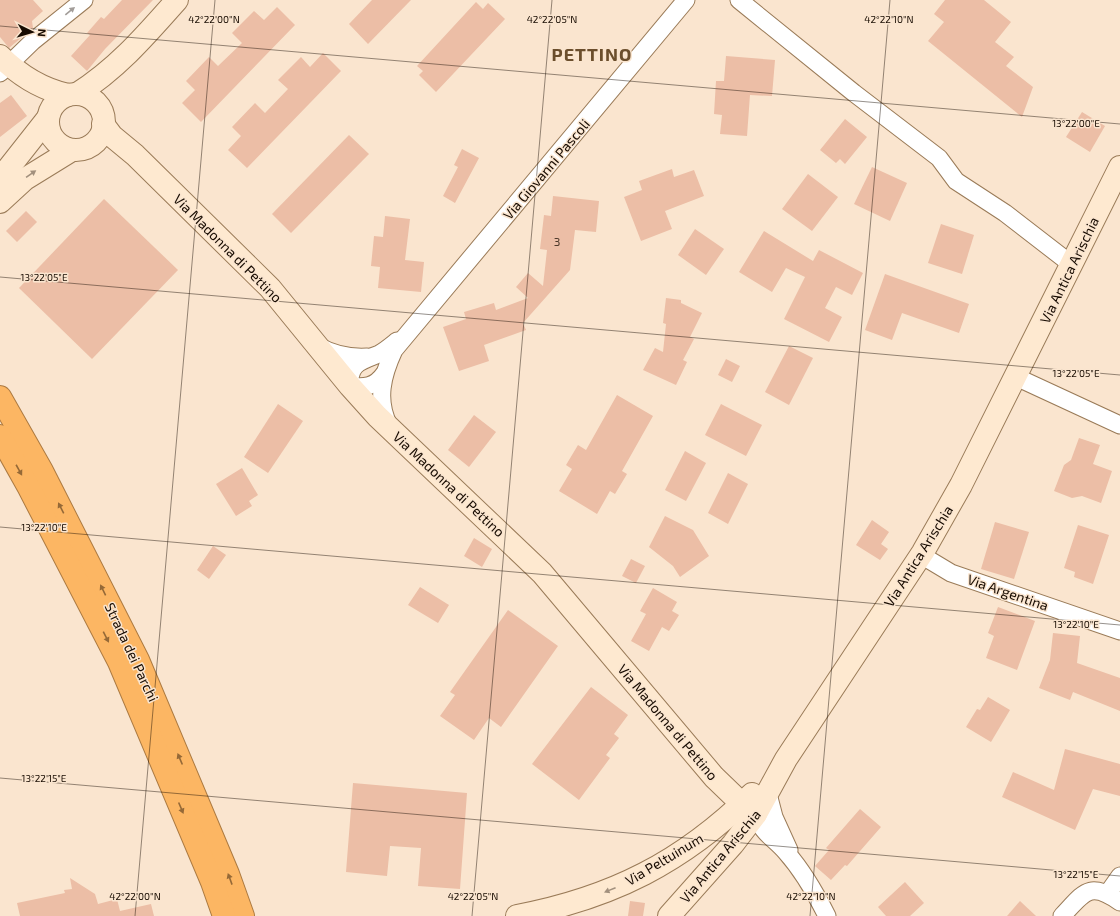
<svg xmlns="http://www.w3.org/2000/svg" width="1120" height="916" viewBox="0 0 1120 916" font-family="'Exo 2',sans-serif">
  <style>
    .building { fill: #ecbea6 }
    .lines { fill: none; stroke-linecap: round; stroke-linejoin: round }
    .street-casing { stroke: #9a7b58; stroke-width: 19 }
    .secondary-casing { stroke: #9a7b58; stroke-width: 24 }
    .highway-casing { stroke: #ac7a41; stroke-width: 24 }
    .street { stroke: #fff; stroke-width: 17 }
    .secondary { stroke: #fee9d0; stroke-width: 22 }
    .highway { stroke: #fcb663; stroke-width: 22 }
    .oneway { fill: #a29d99 }
    .oneway2 { fill: #a2907d }
    .oneway3 { fill: #956937 }
    .ticks { fill: none; stroke: #170b01; stroke-width: 1; stroke-opacity: 0.45 }
    .labels { text-anchor: middle; dominant-baseline: central; stroke-width: 3; stroke-linejoin: round; paint-order: stroke }
    .number-label { font-size: 12px; fill: #4c382a }
    .street-label { font-size: 14px; fill: #170b01; stroke: #fae5cf }
    .district-label { font-size: 18px; font-weight: bold; letter-spacing: 1px; fill: #6b4e2c; stroke: #fae5cf }
    .ticks-label { font-size: 10px; text-anchor: middle; fill: #170b01; stroke: #fae5cf; stroke-width: 3; stroke-linejoin: round; paint-order: stroke }
  </style>
  <rect width="100%" height="100%" fill="#fae5cf"/>
  <g class="building">
    <path d="M0 0H33L43 11 32 21 33 28 9 48 0 37Z"/>
    <path d="M122 0H153L105 49 87 71 71 56 90 35 87 33 101 17 104 19Z"/>
    <path d="M372 0H411L368 44 349 24Z"/>
    <path d="M945 0H984L1011 22 995 42 1014 57 1006 66 1033 87 1022 117 928 41 944 22 934 14Z"/>
    <path d="M476 2 483 9 488 3 505 19 436 92 419 75 423 71 417 66Z"/>
    <path d="M277 7 295 25 201 122 182 103 195 90 186 81 209 57 218 66 242 43 232 33 254 11 264 20Z"/>
    <path d="M323 53 341 71 247 168 228 150 241 136 232 127 255 103 265 113 288 89 278 80 301 57 310 67Z"/>
    <path d="M726 56 775 60 772 96 750 95 747 136 720 134 722 115 714 114 716 81H724Z"/>
    <path d="M11 95 27 116 0 137V103Z"/>
    <path d="M1082 112 1105 126 1090 152 1066 137Z"/>
    <path d="M845 119 867 137 845 164 840 159 836 163 820 150Z"/>
    <path d="M349 135 369 154 291 233 272 214Z"/>
    <path d="M462 149 479 158 455 203 443 196 458 167 454 165Z"/>
    <path d="M872 167 907 183 890 221 854 204Z"/>
    <path d="M672 169 674 177 694 170 704 196 665 211 672 229 641 241 624 197 642 190 639 181Z"/>
    <path d="M808 174 838 197 812 231 782 209Z"/>
    <path d="M553 196 599 201 596 232 575 230 570 270 523 323 526 330 484 345 489 361 459 371 443 327 466 319 464 312 494 303 496 310 528 298 516 287 528 273 543 286 547 250 540 249 544 215 551 216Z"/>
    <path d="M104 199 178 270 92 359 19 288Z"/>
    <path d="M26 211 37 222 17 242 6 231Z"/>
    <path d="M385 216 410 219 405 260 424 262 421 292 378 288 380 267 371 266 374 236 383 237Z"/>
    <path d="M941 224 974 235 962 274 928 263Z"/>
    <path d="M695 229 724 249 706 275 678 255Z"/>
    <path d="M764 231 813 261 819 250 863 273 852 295 836 287 825 308 842 317 829 342 784 319 805 277 786 268 772 292 739 272Z"/>
    <path d="M885 274 969 304 959 333 902 313 892 340 865 330Z"/>
    <path d="M666 298 681 300V303L702 313 690 337 694 339 683 360 687 362 676 385 643 370 655 348 663 352 666 324 663 323Z"/>
    <path d="M789 346 813 358 789 405 765 392Z"/>
    <path d="M726 359 740 366 732 382 718 375Z"/>
    <path d="M617 395 653 416 622 471 627 474 615 494 610 491 597 514 559 491 572 469 566 465 578 445 586 450Z"/>
    <path d="M278 404 303 421 268 473 244 457Z"/>
    <path d="M721 404 762 425 746 456 705 435Z"/>
    <path d="M474 415 496 432 469 467 448 450Z"/>
    <path d="M1079 438 1100 445 1093 464 1112 471 1101 503 1082 496 1072 498 1054 491 1064 465 1071 460Z"/>
    <path d="M685 451 706 463 686 501 665 490Z"/>
    <path d="M242 468 258 495 249 501 252 506 236 516 216 484Z"/>
    <path d="M728 473 748 484 728 524 708 513Z"/>
    <path d="M665 516 693 530 709 556 680 577 673 566 649 547Z"/>
    <path d="M872 520 889 532 881 544 888 549 880 560 856 545Z"/>
    <path d="M995 522 1029 532 1014 579 981 569Z"/>
    <path d="M1078 525 1109 535 1093 584 1074 577 1075 572 1064 568Z"/>
    <path d="M474 538 492 549 482 567 464 556Z"/>
    <path d="M213 546 226 555 209 579 197 570Z"/>
    <path d="M631 559 645 566 636 583 622 576Z"/>
    <path d="M420 587 449 605 438 623 408 605Z"/>
    <path d="M653 588 677 602 672 611 679 615 669 631 662 627 649 651 631 641 646 614 640 611Z"/>
    <path d="M998 607 1035 621 1017 670 986 658 994 636 988 633Z"/>
    <path d="M508 610 558 646 501 727 489 718 474 740 440 716 455 695 450 692Z"/>
    <path d="M1053 633 1080 636 1077 663 1120 678V711L1073 692 1070 700 1039 688 1050 660Z"/>
    <path d="M591 687 628 715 614 734 619 738 606 755 610 758 579 800 532 764Z"/>
    <path d="M988 697 1010 710 991 742 966 727 977 709 980 710Z"/>
    <path d="M1065 749 1120 764V796L1093 789 1075 830 1002 797 1013 772 1054 790Z"/>
    <path d="M353 783 467 793 460 889 418 886 421 848 390 846 387 876 346 872Z"/>
    <path d="M860 809 881 827 847 866 845 865 831 880 815 866 829 850 826 848Z"/>
    <path d="M70 878 95 894 98 904 117 899 120 911 151 904 154 916H20L17 903 65 893 64 890 72 889Z"/>
    <path d="M905 882 924 903 910 916H886L878 907Z"/>
    <path d="M630 901 645 903 643 916H628Z"/>
    <path d="M1020 901 1036 916H1007Z"/>
  </g>
  <g class="lines">
    <g class="street-casing">
      <g id="street">
        <path d="M739 0 854 93 939 158 956 181 1005 213 1071 264"/>
        <path d="M0 73 33 41 84 0"/>
        <path d="M318 346C334 355 349 358 367 357"/>
        <path d="M384 374C375 387 364 388 350 386 348 363 362 361 379 354 385 351 392 345 397 341"/>
        <path d="M1016 377 1120 425"/>
        <path d="M389 426C376 400 382 376 394 350L686 0"/>
        <path d="M921 555 951 573 1120 631"/>
        <path d="M768 794 774 817 789 850"/>
        <path d="M756 814C762 834 773 837 786 852 802 870 816 894 827 916"/>
        <path d="M1108 893 1120 876"/>
        <path d="M1062 916C1084 893 1089 880 1120 902"/>
      </g>
    </g>
    <g class="secondary-casing">
      <g id="secondary">
        <path d="M0 56C19 75 41 89 68 95"/>
        <path d="M77 94C117 69 146 35 177 0"/>
        <circle cx="76" cy="122" r="28"/>
        <path d="M103 124 112 136 135 155 270 288 350 386 377 416 542 573 714 777 742 804 756 814"/>
        <path d="M0 179 48 118"/>
        <path d="M0 202 25 179 72 150"/>
        <path d="M517 916C612 898 683 862 752 794"/>
        <path d="M669 916 733 844 756 814 786 759 923 552 961 485 1120 167"/>
      </g>
    </g>
    <g class="highway-casing">
      <g id="highway">
        <path d="M0 397 42 471 138 660 228 874 243 916"/>
        <path d="M0 436 29 488 119 662 212 882 224 916"/>
      </g>
    </g>
    <use href="#street" class="street"/>
    <use href="#secondary" class="secondary"/>
    <use href="#highway" class="highway"/>
  </g>
  <defs><path id="oneway-solid" d="M-6-.8H1V-3.2L6.5 0L1 3.2V.8H-6Z"/></defs>
  <use class="oneway" href="#oneway-solid" transform="translate(70 11) rotate(-39)"/>
  <g class="oneway2">
    <use href="#oneway-solid" transform="translate(31 174) rotate(-35)"/>
    <use href="#oneway-solid" transform="translate(610 890) rotate(158)"/>
  </g>
  <g class="oneway3">
    <use href="#oneway-solid" transform="translate(19 470) rotate(61)"/>
    <use href="#oneway-solid" transform="translate(61 508) rotate(-117)"/>
    <use href="#oneway-solid" transform="translate(103 590) rotate(-116)"/>
    <use href="#oneway-solid" transform="translate(106 637) rotate(63)"/>
    <use href="#oneway-solid" transform="translate(180 759) rotate(-113)"/>
    <use href="#oneway-solid" transform="translate(181 808) rotate(67)"/>
    <use href="#oneway-solid" transform="translate(230 879) rotate(-110)"/>
  </g>
  <path class="ticks" d="M0 26 1120 124M0 277 1120 375M0 527 1120 625M0 778 1120 876M135 916 215 0M472 916 552 0M810 916 890 0"/>
  <g class="labels">
    <g class="number-label">
      <text x="557" y="241">3</text>
    </g>
    <g class="street-label">
      <text transform="translate(546 169) rotate(-50)">Via Giovanni Pascoli</text>
      <text transform="translate(228 248) rotate(45)">Via Madonna di Pettino</text>
      <text transform="translate(1069 270) rotate(-64)">Via Antica Arischia</text>
      <text transform="translate(449 484) rotate(43)">Via Madonna di Pettino</text>
      <text transform="translate(918 556) rotate(-58)">Via Antica Arischia</text>
      <text transform="translate(1008 592) rotate(19)">Via Argentina</text>
      <text transform="translate(132 652) rotate(65)">Strada dei Parchi</text>
      <text transform="translate(668 722) rotate(50)">Via Madonna di Pettino</text>
      <text transform="translate(720 856) rotate(-50)">Via Antica Arischia</text>
      <text transform="translate(664 859) rotate(-31)">Via Peltuinum</text>
    </g>
    <g class="district-label">
      <text x="592" y="54">PETTINO</text>
    </g>
  </g>
  <g class="ticks-label">
    <text x="214" y="23">42°22'00"N</text>
    <text x="552" y="23">42°22'05"N</text>
    <text x="889" y="23">42°22'10"N</text>
    <text x="1076" y="127">13°22'00"E</text>
    <text x="44" y="281">13°22'05"E</text>
    <text x="1076" y="377">13°22'05"E</text>
    <text x="44" y="531">13°22'10"E</text>
    <text x="1076" y="628">13°22'10"E</text>
    <text x="44" y="782">13°22'15"E</text>
    <text x="1076" y="878">13°22'15"E</text>
    <text x="135" y="900">42°22'00"N</text>
    <text x="473" y="900">42°22'05"N</text>
    <text x="811" y="900">42°22'10"N</text>
  </g>
  <g transform="translate(32 32) rotate(95)" stroke="#fae5cf" stroke-width="3" paint-order="stroke">
  <path d="M0-3L7 15L0 10L-7 15Z" fill="#170b01"/>
  <text y="-6" font-size="11" font-weight="bold" text-anchor="middle" fill="#170b01">N</text>
  </g>
</svg>
